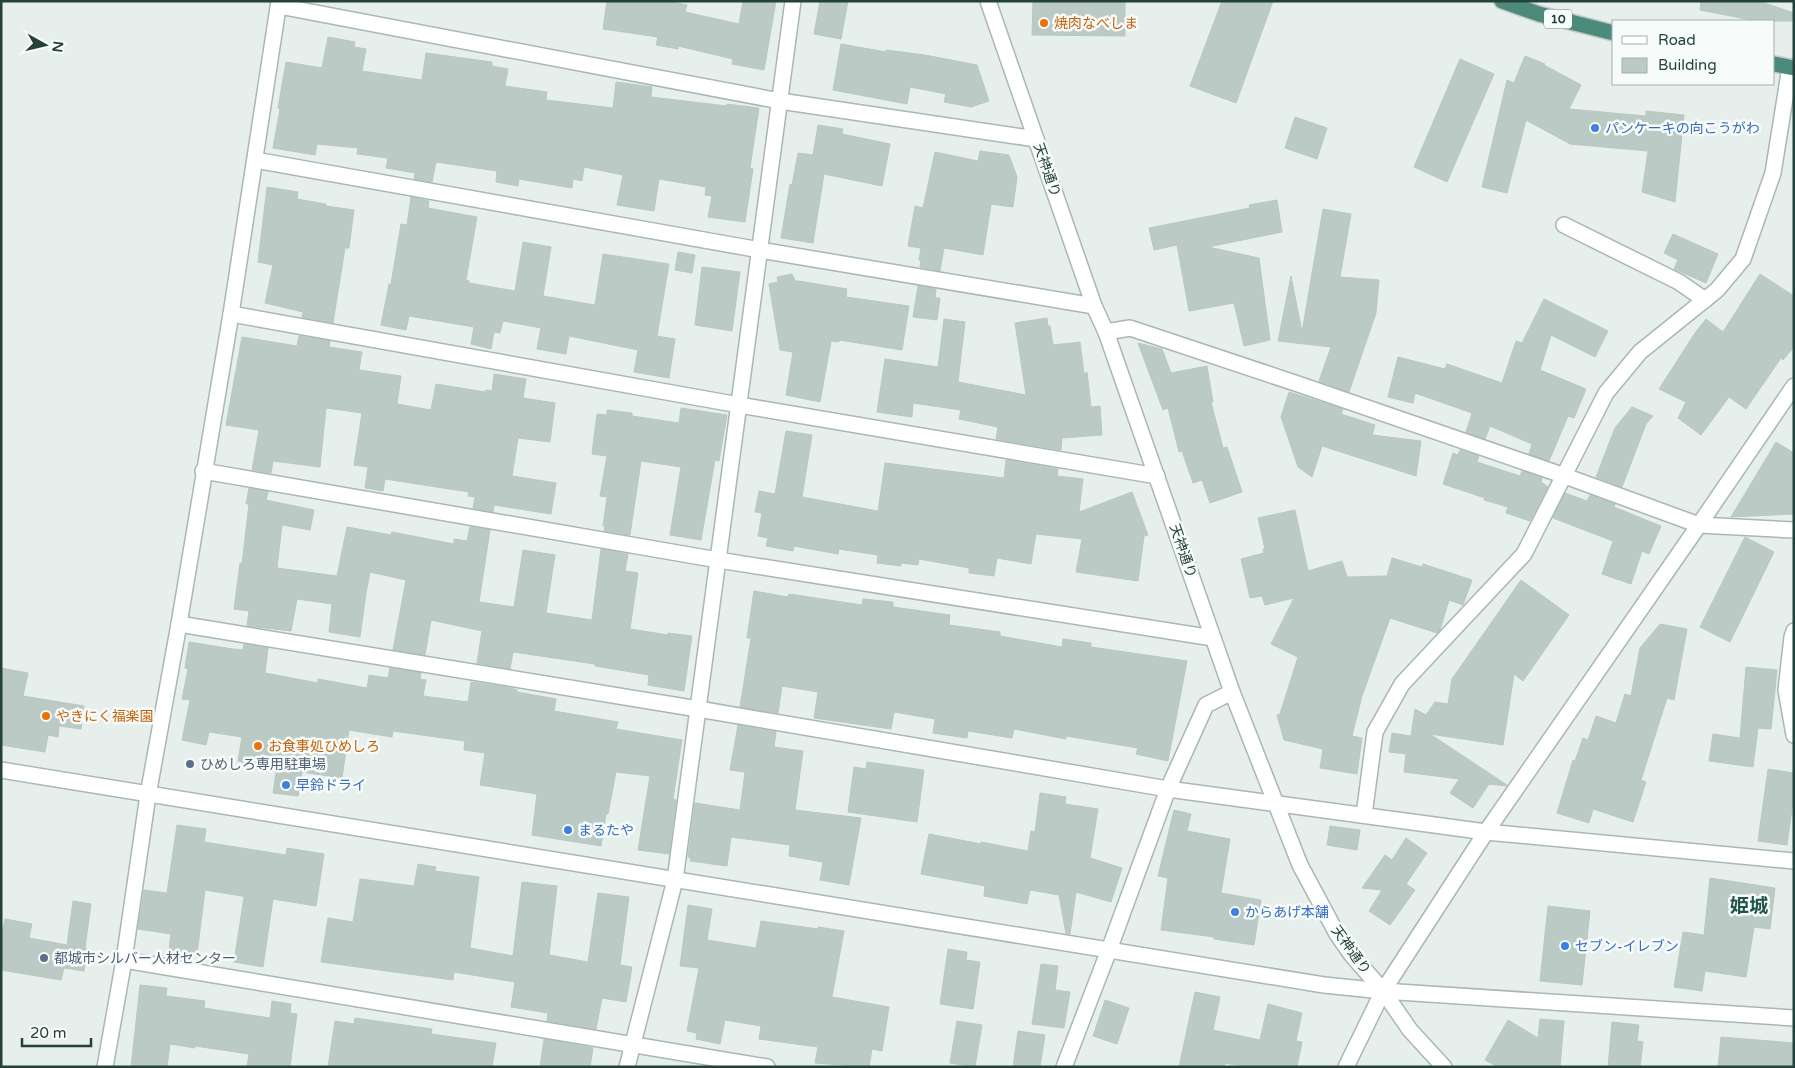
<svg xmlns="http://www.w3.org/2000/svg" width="1795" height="1068" viewBox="0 0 1795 1068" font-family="'Varela Round','Noto Sans JP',sans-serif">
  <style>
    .building { fill: #bbcac4; stroke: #b8c9c2 }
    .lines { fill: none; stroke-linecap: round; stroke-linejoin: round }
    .minor-casing { stroke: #a8b8b2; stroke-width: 18 }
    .tertiary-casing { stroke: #a8b8b2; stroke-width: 18 }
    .trunk-casing { stroke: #c2cac8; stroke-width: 18 }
    .minor { stroke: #fff; stroke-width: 15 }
    .tertiary { stroke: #fff; stroke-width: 15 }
    .trunk { stroke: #4c8a7c; stroke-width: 15 }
    .food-dot { fill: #e8710a; stroke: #f7fbf9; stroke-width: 2 }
    .shop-dot { fill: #3f7fe0; stroke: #f7fbf9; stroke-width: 2 }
    .service-dot { fill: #5c6f8a; stroke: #f7fbf9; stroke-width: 2 }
    .labels { text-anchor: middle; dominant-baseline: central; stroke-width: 5; stroke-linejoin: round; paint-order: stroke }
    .shield { fill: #f7fbf9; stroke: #637a73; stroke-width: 1 }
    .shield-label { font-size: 12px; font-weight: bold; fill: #24423a }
    .food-label { font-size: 14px; fill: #c56008; stroke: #f7fbf9; text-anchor: start }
    .shop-label { font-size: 14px; fill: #366cbe; stroke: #f7fbf9; text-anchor: start }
    .street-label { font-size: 14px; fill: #24423a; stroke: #f7fbf9 }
    .service-label { font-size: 14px; fill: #4e5e75; stroke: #f7fbf9; text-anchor: start }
    .district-label { font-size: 19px; font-weight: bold; fill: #1f5548; stroke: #f7fbf9 }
  </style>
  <rect width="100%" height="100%" fill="#e6efeb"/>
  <g class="building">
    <path d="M607 1H667L687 5 685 12 739 24 743 1H776L764 70 732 64 733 59 678 46V49L656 45 658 37 603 29Z"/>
    <path d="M820 1H848L841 39 814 34Z"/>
    <path d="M1033 1H1125V36L1032 35Z"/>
    <path d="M1222 1H1273L1236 103 1190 86Z"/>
    <path d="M1701 1H1759L1794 13V21H1756L1700 10Z"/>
    <path d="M328 37 355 42 354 47 366 49 362 71 422 80 426 53 492 62V66L508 69 505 86 547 92 546 100 613 108 616 82 652 87 651 97 727 106V104L759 108 750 168 753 169 745 222 708 217 712 196 705 195 706 187 659 179 654 211 617 205 623 175 584 167 582 181 573 179 572 188 519 179 518 186 496 182 497 171 436 162 432 182 414 179 415 173 386 168 388 158 357 154 358 148 317 144 315 155 273 148 280 109 278 108 286 62 322 68Z"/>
    <path d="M841 44 886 52V50L925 55 977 65 989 101 971 107 944 102 946 94 910 87 907 104 833 90Z"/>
    <path d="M1525 56 1545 64 1544 65 1581 85 1569 109 1646 116V111L1684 115 1675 202 1642 192 1648 151 1570 144 1526 120 1507 193 1482 187 1507 80 1514 83Z"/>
    <path d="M1460 59 1494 74 1447 182 1414 167Z"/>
    <path d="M1295 117 1327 128 1317 159 1285 148Z"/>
    <path d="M818 125 843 129 842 134 890 144 882 186 824 174 813 243 781 238 790 184 792 185 798 153 813 155Z"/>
    <path d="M980 151 1009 155 1017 177 1013 207 991 204 983 255 944 248 940 271 920 267 921 261 919 260 921 248 908 246 915 206 923 208 935 152 978 161Z"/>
    <path d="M267 187 298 192 297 199 326 204V206L354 210 349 248H345L333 323 302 317 303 312 265 303 273 265 258 262Z"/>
    <path d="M411 197 429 201 428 208 477 217 466 280 469 281V283L515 291 523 242 551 247 543 296 595 305 603 254 669 264 657 336 675 339 669 378 634 372 638 350 569 336 566 354 537 349 541 328 503 321 500 333 494 332 491 349 471 344 474 327 409 316 406 330 381 325 389 284H391L401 224 407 225Z"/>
    <path d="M1277 200 1282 232 1208 247 1259 258 1270 340 1244 346 1234 303 1189 311 1177 245 1154 250 1149 228 1250 208 1249 205Z"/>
    <path d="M1323 209 1351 214 1340 277 1379 280 1376 313 1349 392 1319 381 1331 347 1278 341 1291 276 1302 332Z"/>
    <path d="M1673 234 1718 254 1706 283 1674 269 1678 260 1664 253Z"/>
    <path d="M678 252 695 255 692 273 675 270Z"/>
    <path d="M702 267 740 272 732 331 695 325Z"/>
    <path d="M792 274 795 281H799L847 289 846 297 909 306 902 350 839 340V342L831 341 820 402 786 395 793 352 780 350 769 284 778 282 777 277Z"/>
    <path d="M1760 274 1794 296V347L1783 360 1781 358 1746 409 1729 397 1701 435 1678 418 1686 402 1659 389 1695 333 1706 319 1723 332Z"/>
    <path d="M918 286 936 289 935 298H940L937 320 913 317Z"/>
    <path d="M1544 299 1608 331 1595 357 1551 335 1540 370 1586 389 1574 418 1568 416 1549 461 1529 454 1532 444 1490 426 1485 439 1466 432 1472 413 1415 393 1413 403 1388 397 1398 357 1445 369 1447 364 1502 383 1516 341 1522 343Z"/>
    <path d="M1047 318 1048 326H1050L1053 345 1080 342 1084 374 1087 372 1091 407 1100 406 1102 435 1062 438 1061 450 996 439 998 427 959 419 961 410 913 403 912 417 877 412 885 359 938 367 944 319 965 322 958 382 1026 395 1015 323Z"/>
    <path d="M299 336 330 341 329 347 362 352 359 370 401 376 397 404 431 410 436 384 485 392 486 390 492 391 494 374 526 379 523 398 555 403 550 442 518 438 512 476 556 483 551 514 494 505 493 512 473 508 475 497 468 496 469 492 385 479 383 491 365 488 368 467 354 465 362 413 326 408 320 467 273 461 271 473 252 470 259 430 226 425 242 337 297 346Z"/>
    <path d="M1138 343 1162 349 1171 373 1207 366 1213 402H1211L1223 448 1227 447 1242 492 1210 503 1202 480 1193 483 1182 451 1179 452 1168 408 1163 410Z"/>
    <path d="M1289 392 1343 409 1341 414 1375 425 1372 435 1421 441 1416 476 1322 446 1312 477 1298 467 1281 417Z"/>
    <path d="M1632 407 1653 416 1646 424 1622 487 1596 477 1615 428Z"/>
    <path d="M681 408 727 415 719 461 715 460 701 540 670 535 681 467 641 461 630 535 604 531 605 526H603L607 497 600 496 607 456 592 454 597 414 607 415V410L632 413V416L679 423Z"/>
    <path d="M786 431 812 435 802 497 878 511 885 463 1004 478 1006 460 1058 469 1057 476 1083 479 1079 512 1132 492 1148 535 1144 536 1138 581 1076 572 1082 539 1036 534 1031 564 997 558 994 576 969 573V568L919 559 918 565 901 563V566L877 563 878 555 839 549 838 554 794 546 793 551 766 546 768 538 758 536 762 513 755 512 759 491 775 494Z"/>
    <path d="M1776 442 1794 453V514L1731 517Z"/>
    <path d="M1460 450 1479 456 1477 462 1520 476 1522 471 1542 478 1541 482 1548 487 1530 521 1506 513 1508 507 1484 500 1485 498 1443 484 1453 453 1458 455Z"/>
    <path d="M249 488 268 492 266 500 314 510 310 530 282 525 277 568 337 576 347 527 391 535 392 532 454 544V539L467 541 470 527 490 530 479 602 514 607 523 550 555 555 546 613 592 620 601 549 628 554 625 571 638 573 630 629 668 635V633L692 636 684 691 648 685 649 675 595 666V664L513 652 510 669 477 663 482 631 431 620 425 655 393 650 406 580 370 572 366 593 360 637 329 632 332 604 297 599 291 631 247 626 249 611 234 609 240 563 242 564 249 504H246Z"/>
    <path d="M1565 493 1587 501 1590 495 1615 504 1614 507 1661 526 1649 554 1642 551 1631 584 1602 574 1613 541 1553 518Z"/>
    <path d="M1295 510 1308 571 1342 561 1347 577 1387 576 1392 558 1422 567 1423 564 1472 580 1463 605 1449 600 1440 630 1437 633 1390 618 1362 696 1352 736 1362 738 1357 774 1320 768 1323 749 1284 740 1277 715 1280 714 1298 657 1271 644 1294 598 1265 605 1262 596 1250 598 1241 559 1264 553 1263 549H1265L1258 518Z"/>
    <path d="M1745 537 1774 552 1730 642 1700 627Z"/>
    <path d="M1521 580 1569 615 1523 681 1514 674 1503 745 1430 734 1507 785 1506 786 1489 784 1473 808 1450 793 1459 779 1404 772 1406 754 1389 752 1392 733 1411 736 1415 709 1426 715 1435 702 1448 704 1452 679Z"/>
    <path d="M754 591 788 597 789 594 862 605 863 599 893 602V607L950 615 949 625 1000 632V636L1062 647 1063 639 1091 643V647L1187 661 1168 761 1136 754 1138 748 1066 736V739L1014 729 1012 738 968 731 967 738 933 733 935 719 894 712 891 729 814 718 818 692 782 686 778 713 740 707 751 638H747Z"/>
    <path d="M1660 624 1687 629 1674 700 1667 698 1641 780 1646 782 1633 822 1593 809 1589 823 1557 813 1573 760 1575 761 1583 738 1588 740 1596 716 1616 723 1625 694 1631 696 1640 648Z"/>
    <path d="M189 642 233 649 243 650 244 644 268 648 265 673 318 683V679L367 688 369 675 388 678 390 668 421 673 420 679 426 680 423 696 468 702 471 682 507 687 517 690V692L556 699 554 711 618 722 616 729 682 740 673 799 676 800 669 854 638 850 650 776 616 772 608 814H606L601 846 532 835 537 794 480 785 485 753 464 750 465 741 393 731 392 737 349 730 342 778 302 772 298 796 273 793 276 772 242 767 243 762 238 761 242 737 209 732 206 745 182 740 190 700 182 699 188 669 185 668Z"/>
    <path d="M1746 667 1777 670 1771 729 1758 728 1753 767 1709 761 1713 734 1740 738Z"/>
    <path d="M1 668 28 673 23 696 84 706 81 729 59 726 58 737 48 735 45 752 1 745Z"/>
    <path d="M738 725 776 732 774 747 803 751 795 810 861 818 849 885 820 880 823 862 789 856 790 845 731 837 727 866 690 861 691 858 688 857 695 803 740 810 745 772 730 770Z"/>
    <path d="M867 762 924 770 917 822 848 812 854 767 866 769Z"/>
    <path d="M1768 769 1794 773V794L1787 845 1758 841Z"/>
    <path d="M1040 793 1066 797 1065 804 1098 809 1090 858 1122 868 1111 902 1076 892 1070 934H1066L1059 895 1030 890 1027 904 984 896 985 886 921 874 929 834 981 844V842L1028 851 1031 831 1035 832Z"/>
    <path d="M1174 810 1191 814 1187 831 1230 839 1221 893 1261 900 1254 945 1214 939V937L1161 930 1168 878 1158 876Z"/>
    <path d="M177 825 206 829 204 842 286 855 287 848 324 854 316 906 273 899 263 967 234 962 244 897 242 896 205 890 197 954 169 950 171 934 138 929 144 890 167 893Z"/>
    <path d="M1330 826 1360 830 1357 850 1327 845Z"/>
    <path d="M1406 838 1427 853 1406 884 1415 890 1390 925 1369 911 1382 890 1362 888 1385 855 1392 860Z"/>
    <path d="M418 864 436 867 435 871 479 877 470 948 513 956 522 882 557 886 549 955 588 962 598 893 629 897 620 965 632 967 626 1002 602 998 596 1029 547 1021 548 1013 511 1007 515 982 454 972 453 980 321 962 328 918 353 922 360 879 414 886Z"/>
    <path d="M1710 878 1775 888 1770 929 1754 927 1746 977 1705 971 1702 991 1674 987 1683 932 1704 935Z"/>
    <path d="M73 901 91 904 85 948 88 949 84 971 64 968 61 980 1 970V939L5 919 32 924 29 938 67 945Z"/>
    <path d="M688 905 712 909 707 940 756 948 761 921 818 929V927L844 931 832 997 889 1007 882 1051 872 1049 869 1067 815 1063 818 1047 759 1039 761 1026 725 1020 720 1044 696 1039 697 1033 687 1031 699 968 680 966Z"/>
    <path d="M1548 906 1590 911 1582 985 1540 981Z"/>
    <path d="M948 949 967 952 966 960 980 962 973 1009 940 1004Z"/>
    <path d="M1041 964 1058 966 1055 990 1070 992 1064 1028 1032 1024Z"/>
    <path d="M140 985 167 988 166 996 205 1001 204 1008 270 1018 272 1001 291 1004 290 1013 297 1014 290 1067H247L249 1054 195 1046V1048L170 1044 167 1067H131Z"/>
    <path d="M1195 992 1220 997 1213 1030 1260 1040 1268 1004 1302 1013 1296 1041 1302 1042 1297 1067H1246L1225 1063V1067H1179Z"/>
    <path d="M1105 1000 1129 1008 1117 1044 1093 1036Z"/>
    <path d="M355 1018 432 1029 431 1034 496 1043 492 1067H328L335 1021 354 1024Z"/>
    <path d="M1540 1019 1564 1021 1560 1067H1498L1485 1060 1508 1020 1538 1038Z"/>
    <path d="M957 1021 982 1025 975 1067 950 1063Z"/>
    <path d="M1612 1022 1639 1025 1637 1041 1643 1042 1640 1067H1608Z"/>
    <path d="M1018 1031 1045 1035 1040 1067H1013Z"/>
    <path d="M1721 1037 1794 1043V1067H1718Z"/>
    <path d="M544 1039 593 1048 590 1067H540Z"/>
  </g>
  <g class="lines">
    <g class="minor-casing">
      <g id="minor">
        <path d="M279 6 780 101 1036 139"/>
        <path d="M255 160 760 250 1094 306"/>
        <path d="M1564 225 1679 282 1705 300"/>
        <path d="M231 314 739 405 1157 476"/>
        <path d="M1106 332 1130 328 1298 384 1565 476 1699 525 1794 530"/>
        <path d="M203 471 718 560 1213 638"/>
        <path d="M179 624 698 709 1168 789 1486 832 1794 861"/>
        <path d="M1794 631 1792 637 1786 690 1794 735"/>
        <path d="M1364 815 1375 732 1402 684 1524 554 1606 393 1640 352 1717 290 1743 259 1773 173 1790 67"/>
        <path d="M124 960 767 1067"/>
        <path d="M1383 991 1794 1018"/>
        <path d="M105 1067 124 960 148 795 179 624 231 314 279 1"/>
        <path d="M627 1067 675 880 793 1"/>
        <path d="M1064 1067 1109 950 1168 789 1206 705 1232 692"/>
      </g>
    </g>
    <g class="tertiary-casing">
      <g id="tertiary">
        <path d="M988 1 1094 306 1106 332 1232 692 1300 865 1337 934 1351 954 1383 991 1410 1030 1444 1067"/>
        <path d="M1 770 1324 985 1383 991"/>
        <path d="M1346 1067 1383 991 1486 832 1699 525 1794 386"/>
      </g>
    </g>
    <g class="trunk-casing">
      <g id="trunk">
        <path d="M1502 1 1539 14 1614 33"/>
        <path d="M1774 64 1794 68"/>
      </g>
    </g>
    <use href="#minor" class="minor"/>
    <use href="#tertiary" class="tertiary"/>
    <use href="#trunk" class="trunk"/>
  </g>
  <g class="food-dot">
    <circle cx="1044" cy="23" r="5"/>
    <circle cx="46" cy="716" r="5"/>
    <circle cx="258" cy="746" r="5"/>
  </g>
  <g class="shop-dot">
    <circle cx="1595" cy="128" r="5"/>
    <circle cx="286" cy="785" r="5"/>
    <circle cx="568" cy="830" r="5"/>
    <circle cx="1235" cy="912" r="5"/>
    <circle cx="1565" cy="946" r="5"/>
  </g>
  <g class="service-dot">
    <circle cx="190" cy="764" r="5"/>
    <circle cx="44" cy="958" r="5"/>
  </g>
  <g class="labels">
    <rect class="shield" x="1544" y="9.5" width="28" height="19" rx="4"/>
    <g class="shield-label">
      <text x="1558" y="19">10</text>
    </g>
    <g class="food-label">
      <text x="1054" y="23">焼肉なべしま</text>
      <text x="56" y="716">やきにく福楽園</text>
      <text x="268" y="746">お食事処ひめしろ</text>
    </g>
    <g class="shop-label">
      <text x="1605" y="128">パンケーキの向こうがわ</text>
      <text x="296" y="785">早鈴ドライ</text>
      <text x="578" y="830">まるたや</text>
      <text x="1245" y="912">からあげ本舗</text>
      <text x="1575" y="946">セブン-イレブン</text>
    </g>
    <g class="street-label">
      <text transform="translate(1047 170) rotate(71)">天神通り</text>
      <text transform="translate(1183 551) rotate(71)">天神通り</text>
      <text transform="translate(1351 950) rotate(54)">天神通り</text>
    </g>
    <g class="service-label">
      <text x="200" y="764">ひめしろ専用駐車場</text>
      <text x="54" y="958">都城市シルバー人材センター</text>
    </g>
    <g class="district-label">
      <text x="1749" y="906">姫城</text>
    </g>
  </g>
  <rect width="1795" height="1068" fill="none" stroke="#24423a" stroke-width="5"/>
  <rect x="1612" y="20" width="162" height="65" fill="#f7fbf9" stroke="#a3b1ad"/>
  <rect x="1622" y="36" width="25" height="8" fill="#ffffff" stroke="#a3b1ad"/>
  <text x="1658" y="45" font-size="15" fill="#24423a">Road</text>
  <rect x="1622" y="58" width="25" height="15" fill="#bbcac4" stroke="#a3b1ad"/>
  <text x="1658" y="70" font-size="15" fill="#24423a">Building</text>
  <g transform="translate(45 45) rotate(98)" stroke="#f7fbf9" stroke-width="4" paint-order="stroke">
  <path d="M0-4L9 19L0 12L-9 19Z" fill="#24423a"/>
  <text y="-8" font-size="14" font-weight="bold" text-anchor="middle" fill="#24423a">N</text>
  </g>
  <path d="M22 1038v8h69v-8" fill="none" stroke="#24423a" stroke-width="2.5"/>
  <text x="30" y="1038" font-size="15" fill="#24423a" stroke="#f7fbf9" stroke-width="4" paint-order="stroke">20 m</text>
</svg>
